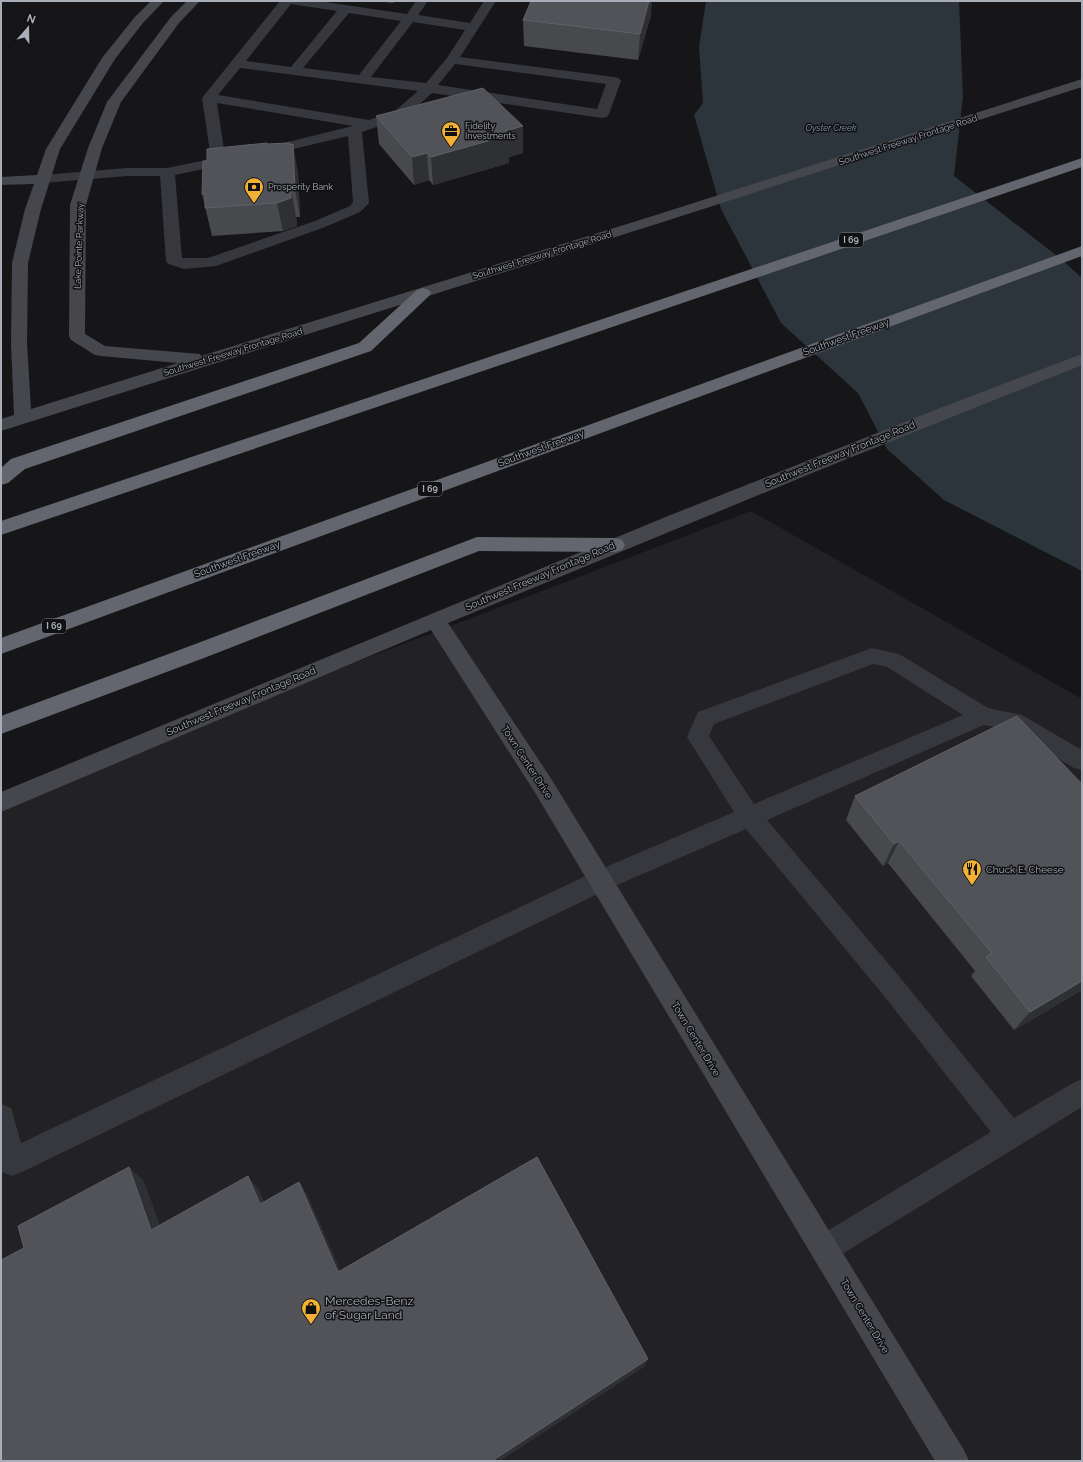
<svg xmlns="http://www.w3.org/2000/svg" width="1083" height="1462" viewBox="0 0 1083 1462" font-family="Raleway,sans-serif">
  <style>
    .built { fill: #222225 }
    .water { fill: #2c353c }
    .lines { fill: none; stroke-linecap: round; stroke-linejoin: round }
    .lane { fill: #37383d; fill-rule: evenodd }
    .secondary { fill: #45474d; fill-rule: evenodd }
    .highway { fill: #63666e; fill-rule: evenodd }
    .wall { fill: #47494d }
    .shaded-wall { fill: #2f3033 }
    .building { fill: #525359; stroke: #5f6168 }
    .labels { text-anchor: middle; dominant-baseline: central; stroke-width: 3; stroke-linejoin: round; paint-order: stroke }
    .far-poi-label { font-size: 9px; fill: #a8adb8; stroke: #111113; text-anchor: start }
    .far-water-label { font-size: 9px; font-style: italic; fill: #7f9bb3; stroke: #111113 }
    .far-street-label { font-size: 9px; fill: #a8adb8; stroke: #111113 }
    .shield { fill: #111113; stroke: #7b7e86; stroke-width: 1 }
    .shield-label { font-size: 9px; font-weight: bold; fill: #a8adb8 }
    .street-label { font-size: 10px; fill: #a8adb8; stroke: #111113 }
    .poi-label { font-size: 10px; fill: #a8adb8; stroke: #111113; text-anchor: start }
    .near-poi-label { font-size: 12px; fill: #a8adb8; stroke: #111113; text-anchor: start }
  </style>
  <rect width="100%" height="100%" fill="#161618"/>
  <path class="built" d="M751 511 1082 699V1461H1V798Z"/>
  <path class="water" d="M706 1H959L963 96 954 176 1061 259 1082 278V571L944 500 887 449 858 393 781 323 721 209 694 115 703 103 699 47Z"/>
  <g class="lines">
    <g class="lane">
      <path d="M280 1H318L407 14 416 1H428L418 15 470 23 484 1H496L460 57 614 77 619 78 621 81 609 114 607 117 602 118 432 93 405 117 362 132 369 203 360 212 325 227 216 266 184 269 168 264 166 261 160 176H127L43 183 38 182 36 179 38 176 43 175 127 168H167L211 159 202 98ZM291 4 337 11 291 67 246 61ZM349 13 401 21 359 75 303 68ZM413 22 465 30 447 58 426 83 371 77ZM455 64 606 84 597 109 438 85ZM240 68 418 91 395 111 369 120 218 95ZM217 103 353 126 259 149 257 152 259 155 264 156 348 136 353 202 350 206 315 221 208 258H182L175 175 232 163 237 162 239 159 237 156 232 155 225 156Z"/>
      <path d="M872 648 899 654 988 708 1022 715 1082 750V770L1074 768 1009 729 984 725 767 820 903 981 1014 1118 1073 1083 1082 1079V1107L834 1259 824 1263 814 1259 810 1249 814 1239 991 1132 885 997 746 829 608 889 22 1172 12 1176 2 1172 1 1104 11 1108 21 1143 592 873 734 812 687 737 698 712ZM873 664 887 667 963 715 754 804 709 736 714 724Z"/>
    </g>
    <g class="secondary">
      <path d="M151 1H164L142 24 115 59 60 149 41 209 28 263 27 344 31 409 178 363 101 356 95 355 71 340 69 336 70 205 88 148 107 102 171 17 187 1H200L179 23 121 102 102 148 86 205 85 334 105 346 200 354 201 356 656 215 1082 79V87L666 221 1 431V419L14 415 11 344 12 263 25 209 34 184 1 185V177L37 175 46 149 102 58 134 18Z"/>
      <path d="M1082 354V365L817 471 448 623 550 777 964 1450 969 1461H935L534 791 431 630 1 812V792L668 516 940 408Z"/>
    </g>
    <g class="highway">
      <path d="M1082 158V167L1 535V521Z"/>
      <path d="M1082 246V256L1 654V638Z"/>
      <path d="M423 288 429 290 431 293 429 296 371 351 25 469 8 483 1 485V468L11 459 359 343 417 290Z"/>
      <path d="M477 537 615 538 622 540 625 545 622 550 615 552 479 551 204 658 1 734V716L190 646Z"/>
    </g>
  </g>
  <g class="wall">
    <path d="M376 1H395L393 3Z"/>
    <path d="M651 15 638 60 524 46 523 20Z"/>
    <path d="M376 116 523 126V153L509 157V163L433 185 429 180 414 185 379 144Z"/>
    <path d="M267 143V144L290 143 298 172 300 217H296L297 226 283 231 212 236 202 194Z"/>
    <path d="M855 796 1082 990 1014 1030 971 976 975 971 888 863 883 866 846 820Z"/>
  </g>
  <g class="shaded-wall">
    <path d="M649 1H652L651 15 638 60 640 34Z"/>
    <path d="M523 126V153L509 157V163L433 185 431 157 505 131Z"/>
    <path d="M290 143 294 168 293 144 298 172 300 217 295 189Z"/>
    <path d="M427 153 429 180 414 185 412 157Z"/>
    <path d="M291 189 296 217 297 226 283 231 277 203Z"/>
    <path d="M899 841 888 863 883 866 894 844Z"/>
    <path d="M1082 981V990L1014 1030 1030 1012Z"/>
    <path d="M129 1167 144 1181 166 1242 151 1230Z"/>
    <path d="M248 1176 259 1190 271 1217 260 1204Z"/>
    <path d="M299 1182 308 1196 346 1283 338 1272Z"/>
    <path d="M648 1359 644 1367 500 1461H492Z"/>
  </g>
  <g class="building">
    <path d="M531 1H649L640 34 523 20Z"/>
    <path d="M483 88 523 126 505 131 509 135 431 157 427 153 412 157 376 116Z"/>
    <path d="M267 143V144L290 143V145L293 144 295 189H291V198L277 203 205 208 206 194H202L203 161H207V149Z"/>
    <path d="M1017 716 1082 784V981L1030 1012 986 957 992 953 899 841 894 844 855 796Z"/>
    <path d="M537 1157 648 1359 492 1461H1V1260L24 1248 18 1226 129 1167 151 1230 248 1176 260 1204 299 1182 338 1272Z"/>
  </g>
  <defs>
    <g id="office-pin" transform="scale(1)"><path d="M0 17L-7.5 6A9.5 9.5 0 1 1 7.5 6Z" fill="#f2b134" stroke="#111113"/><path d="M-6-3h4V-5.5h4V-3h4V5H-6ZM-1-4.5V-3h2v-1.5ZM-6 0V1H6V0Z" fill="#111"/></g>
    <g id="bank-pin" transform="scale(1)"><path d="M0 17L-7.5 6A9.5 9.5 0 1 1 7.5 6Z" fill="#f2b134" stroke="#111113"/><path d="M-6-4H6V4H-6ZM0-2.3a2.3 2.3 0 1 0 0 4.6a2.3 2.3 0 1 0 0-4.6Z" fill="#111"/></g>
    <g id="restaurant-pin" transform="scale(1)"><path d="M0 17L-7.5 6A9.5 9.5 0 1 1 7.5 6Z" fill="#f2b134" stroke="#111113"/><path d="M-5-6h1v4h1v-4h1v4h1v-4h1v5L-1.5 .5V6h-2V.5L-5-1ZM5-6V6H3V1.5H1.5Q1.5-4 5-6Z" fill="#111"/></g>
    <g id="shop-pin" transform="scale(1)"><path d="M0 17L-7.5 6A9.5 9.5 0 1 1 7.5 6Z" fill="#f2b134" stroke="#111113"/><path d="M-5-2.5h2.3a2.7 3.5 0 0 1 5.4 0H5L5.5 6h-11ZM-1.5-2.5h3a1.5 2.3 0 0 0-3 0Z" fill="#111"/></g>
  </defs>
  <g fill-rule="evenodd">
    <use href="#office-pin" x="451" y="131"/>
    <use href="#bank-pin" x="254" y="187"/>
    <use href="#restaurant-pin" x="972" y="869"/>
    <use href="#shop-pin" x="311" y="1308"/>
  </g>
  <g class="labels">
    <g class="far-poi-label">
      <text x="465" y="126">Fidelity<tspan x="465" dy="10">Investments</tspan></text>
      <text x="268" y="187">Prosperity Bank</text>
    </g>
    <g class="far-water-label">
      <text x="831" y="128">Oyster Creek</text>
    </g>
    <g class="far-street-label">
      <text transform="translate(908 140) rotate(-18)">Southwest Freeway Frontage Road</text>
      <text transform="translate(79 246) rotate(-88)">Lake Pointe Parkway</text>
      <text transform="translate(542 255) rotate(-17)">Southwest Freeway Frontage Road</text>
      <text transform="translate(233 352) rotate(-17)">Southwest Freeway Frontage Road</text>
    </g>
    <g class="shield">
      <rect x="839" y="233" width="24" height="14" rx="3"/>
      <rect x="418" y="482" width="24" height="14" rx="3"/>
      <rect x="42" y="619" width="24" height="14" rx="3"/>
    </g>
    <g class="shield-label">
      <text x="851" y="240">I 69</text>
      <text x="430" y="489">I 69</text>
      <text x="54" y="626">I 69</text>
    </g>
    <g class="street-label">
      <text transform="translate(846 337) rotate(-20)">Southwest Freeway</text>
      <text transform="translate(541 448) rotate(-20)">Southwest Freeway</text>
      <text transform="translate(840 454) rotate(-22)">Southwest Freeway Frontage Road</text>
      <text transform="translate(237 559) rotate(-20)">Southwest Freeway</text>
      <text transform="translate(540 576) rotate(-23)">Southwest Freeway Frontage Road</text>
      <text transform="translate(241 701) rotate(-23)">Southwest Freeway Frontage Road</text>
      <text transform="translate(527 762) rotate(57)">Town Center Drive</text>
      <text transform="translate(696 1039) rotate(59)">Town Center Drive</text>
      <text transform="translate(865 1316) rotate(59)">Town Center Drive</text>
    </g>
    <g class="poi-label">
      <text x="986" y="869">Chuck E. Cheese</text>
    </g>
    <g class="near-poi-label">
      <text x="325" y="1301">Mercedes-Benz<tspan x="325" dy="14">of Sugar Land</tspan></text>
    </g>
  </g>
  <rect width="1083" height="1462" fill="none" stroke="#a8adb8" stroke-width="4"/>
  <g transform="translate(28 28) rotate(20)" stroke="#111113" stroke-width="3" paint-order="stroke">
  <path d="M0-3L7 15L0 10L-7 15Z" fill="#a8adb8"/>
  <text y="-6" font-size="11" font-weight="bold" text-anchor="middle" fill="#a8adb8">N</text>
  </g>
</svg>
